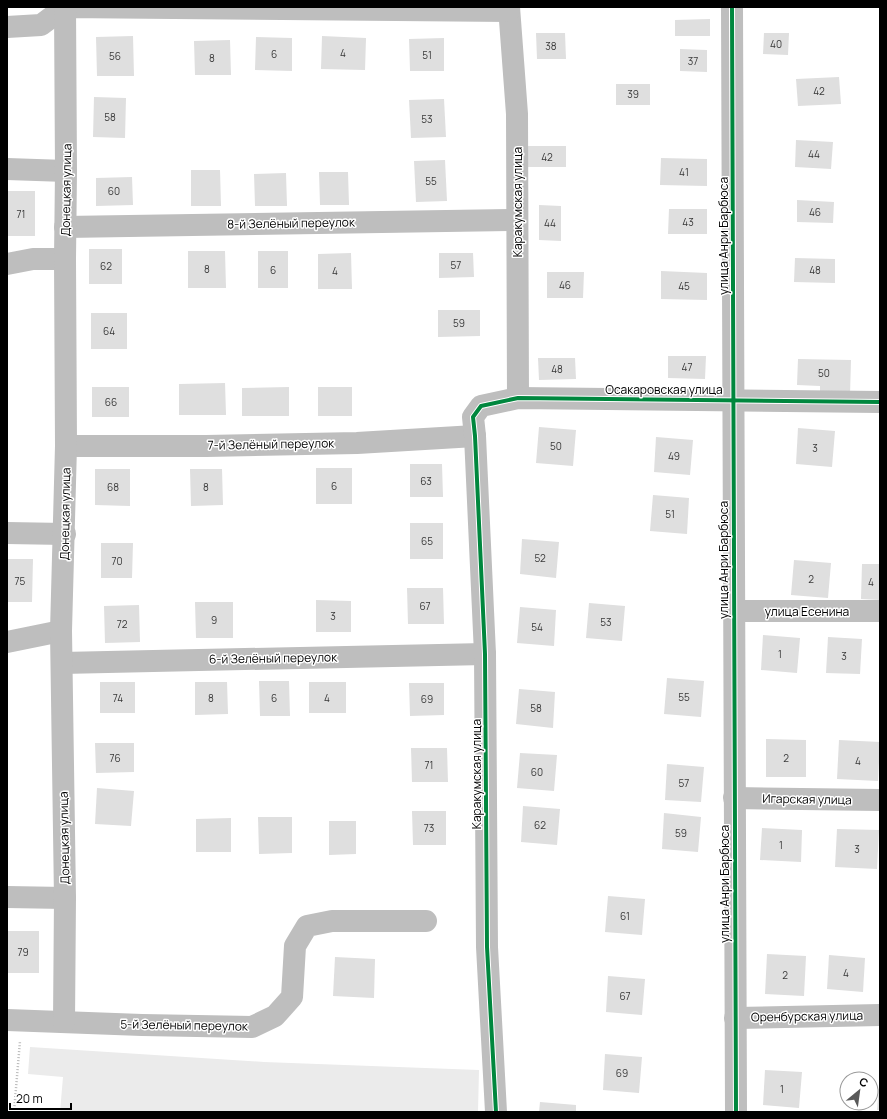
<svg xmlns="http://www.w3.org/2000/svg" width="887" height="1119" viewBox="0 0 887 1119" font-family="Manrope,sans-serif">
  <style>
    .green { fill: #ebebeb }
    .building { fill: #dfdfdf }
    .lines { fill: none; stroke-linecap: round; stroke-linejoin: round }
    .path { stroke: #b9b9b9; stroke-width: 2.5; stroke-dasharray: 1 2; stroke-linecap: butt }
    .minor { stroke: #bebebe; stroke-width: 22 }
    .cycleway-casing { stroke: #fff; stroke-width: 6 }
    .cycleway { stroke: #00873e; stroke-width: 4 }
    .labels { text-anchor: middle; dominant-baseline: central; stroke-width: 3; stroke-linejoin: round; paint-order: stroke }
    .number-label { font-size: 10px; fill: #383838 }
    .street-label { font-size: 12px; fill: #000; stroke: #fff }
  </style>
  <rect width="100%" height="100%" fill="#fff"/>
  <path class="green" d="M30 1047 264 1062 479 1070 478 1112H60L63 1077 28 1074Z"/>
  <g class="building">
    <path d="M710 19V36H675V20Z"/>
    <path d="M536 33H565L566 59H537Z"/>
    <path d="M764 33H789L788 55 763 54Z"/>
    <path d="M133 36 134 76H97L96 37Z"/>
    <path d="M322 36 366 38 365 70 321 69Z"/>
    <path d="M256 37 292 38V71L255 70Z"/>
    <path d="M444 38V71H410L409 39Z"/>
    <path d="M230 40 231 75H195L194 41Z"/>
    <path d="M680 49 707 50V72L680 71Z"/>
    <path d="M839 77 841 104 798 106 796 79Z"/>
    <rect x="616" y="84" width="34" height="21"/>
    <path d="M94 97 126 98 125 138 93 137Z"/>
    <path d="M444 99 446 137 411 138 409 100Z"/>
    <path d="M796 140 833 142 831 169 795 167Z"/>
    <rect x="528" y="146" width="38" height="21"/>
    <path d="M661 158 707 159V186L660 185Z"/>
    <path d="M445 160 447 201 416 202 414 161Z"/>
    <path d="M191 170H220L221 206H191Z"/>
    <path d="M319 172H348L349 205H320Z"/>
    <path d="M286 173 287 206H255L254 174Z"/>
    <path d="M132 177 133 205 96 206V178Z"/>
    <rect x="7" y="191" width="28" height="45"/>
    <path d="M797 200 834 202 833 223 797 222Z"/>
    <path d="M539 205 561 206V241L539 240Z"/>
    <path d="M669 209H707V234H668Z"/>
    <rect x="89" y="249" width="33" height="35"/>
    <path d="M188 251H225L226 288H188Z"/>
    <rect x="258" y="251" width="30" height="37"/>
    <path d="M351 253 352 289H318V254Z"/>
    <path d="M439 253H473L474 277 439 278Z"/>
    <path d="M795 258 835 259V283L794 282Z"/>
    <path d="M661 271 707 273V300L661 299Z"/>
    <path d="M547 272H584L583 298H547Z"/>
    <path d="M438 310H480V336L438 337Z"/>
    <rect x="91" y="313" width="36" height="36"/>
    <path d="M668 356H706L705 379 668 378Z"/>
    <path d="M538 358H575L576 379 539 380Z"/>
    <path d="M798 359 851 360 850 395 820 394V386L797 385Z"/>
    <path d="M225 383 226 415H179V384Z"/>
    <rect x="92" y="387" width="37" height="30"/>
    <path d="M289 387V416H242V388Z"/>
    <rect x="318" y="387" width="34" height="29"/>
    <path d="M539 427 576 430 573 466 536 463Z"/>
    <path d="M798 428 835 431 832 467 796 464Z"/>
    <path d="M656 437 693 440 690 475 654 472Z"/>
    <path d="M410 464H442L443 497H410Z"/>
    <rect x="316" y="468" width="36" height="36"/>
    <path d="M95 469H130V506L95 505Z"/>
    <path d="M190 469H222L223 505 191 506Z"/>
    <path d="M653 495 689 498 687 534 650 531Z"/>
    <rect x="410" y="523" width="33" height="36"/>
    <path d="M522 539 559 542 556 578 520 574Z"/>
    <path d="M101 543H133L132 578H101Z"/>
    <path d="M7 559H33L32 602H7Z"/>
    <path d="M794 560 831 563 828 598 791 595Z"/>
    <path d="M862 564H880V600L861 599Z"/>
    <path d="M407 588H443L444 624H408Z"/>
    <path d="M316 600 351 601V632H316Z"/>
    <path d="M195 602H233V638H196Z"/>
    <path d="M589 603 625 606 622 641 586 638Z"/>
    <path d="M139 605 140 642 105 643 104 606Z"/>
    <path d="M520 607 556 610 554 646 517 643Z"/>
    <path d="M763 635 800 638 797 673 761 670Z"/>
    <path d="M828 637 862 639 860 674 826 673Z"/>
    <path d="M667 678 704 681 701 717 664 714Z"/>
    <path d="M259 681H289L290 716H260Z"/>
    <rect x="100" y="682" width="35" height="31"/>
    <path d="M195 682H227L228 714 195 715Z"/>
    <rect x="309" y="682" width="37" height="31"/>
    <path d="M409 683H444V715L410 716Z"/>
    <path d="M519 689 555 692 553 728 516 724Z"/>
    <path d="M766 739 806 740V777H766Z"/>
    <path d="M839 740 880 742 878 781 837 779Z"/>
    <path d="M95 743H134V772L96 773Z"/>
    <path d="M411 748H447L448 782H412Z"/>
    <path d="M520 753 557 755 554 791 517 788Z"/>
    <path d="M667 764 704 767 701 802 665 800Z"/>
    <path d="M97 788 134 791 131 826 95 824Z"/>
    <path d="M523 806 560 809 557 845 521 842Z"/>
    <path d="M412 811H446V845H413Z"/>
    <path d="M664 813 701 817 698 852 662 849Z"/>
    <path d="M258 817H292V853L259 854Z"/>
    <path d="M231 818V852H196V819Z"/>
    <path d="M329 821H356V854L329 855Z"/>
    <path d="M762 828 802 830 801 862 760 860Z"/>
    <path d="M837 829 879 830 877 869 835 867Z"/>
    <path d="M608 896 645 899 642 935 605 932Z"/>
    <rect x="7" y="931" width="32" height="42"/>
    <path d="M767 954 806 956 804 996 765 994Z"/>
    <path d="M829 955 865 958 863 992 827 989Z"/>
    <path d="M335 957 375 959 374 998 333 996Z"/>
    <path d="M608 976 645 979 642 1015 606 1012Z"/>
    <path d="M605 1054 642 1057 639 1093 603 1090Z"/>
    <path d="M765 1070 802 1072 799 1108 763 1105Z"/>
    <path d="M879 1084H880V1110H877Z"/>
    <path d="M540 1102 576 1105V1112H539Z"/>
  </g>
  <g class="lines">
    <path class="path" d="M14 1112 20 1041"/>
    <g class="minor">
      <path d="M509 7 517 114 518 398"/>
      <path d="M732 7 736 1112"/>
      <path d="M7 27 41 25 65 7 509 11"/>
      <path d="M7 169 66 171"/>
      <path d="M65 227 516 220"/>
      <path d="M7 264 33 259H65"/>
      <path d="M66 446H206L357 443 475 436"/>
      <path d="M7 533 65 534"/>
      <path d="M733 611H880"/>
      <path d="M7 642 61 631"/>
      <path d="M62 663 485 654"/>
      <path d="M734 798 880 800"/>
      <path d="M7 897 65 898"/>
      <path d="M735 1018 880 1015"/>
      <path d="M7 1020 142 1025 252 1027 275 1016 292 997 295 946 307 926 332 921H426"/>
      <path d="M64 1022 65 898 61 631 66 446 65 259 66 171 65 7"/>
      <path d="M496 1112 487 947 485 654 475 436 473 417 481 406 518 398 880 402"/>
    </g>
    <g class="cycleway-casing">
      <g id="cycleway">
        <path d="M732 7 736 1112"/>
        <path d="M496 1112 487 947 485 654 475 436 473 417 481 406 518 398 880 402"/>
      </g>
    </g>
    <use href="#cycleway" class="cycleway"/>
  </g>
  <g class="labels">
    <g class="number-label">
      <text x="776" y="44">40</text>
      <text x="551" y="46">38</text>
      <text x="343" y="53">4</text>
      <text x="274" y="54">6</text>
      <text x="427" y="55">51</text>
      <text x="115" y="56">56</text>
      <text x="212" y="58">8</text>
      <text x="693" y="61">37</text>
      <text x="819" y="91">42</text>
      <text x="633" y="94">39</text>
      <text x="110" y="117">58</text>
      <text x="427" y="119">53</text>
      <text x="814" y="154">44</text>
      <text x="547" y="157">42</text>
      <text x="684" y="172">41</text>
      <text x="431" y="181">55</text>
      <text x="114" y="191">60</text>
      <text x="815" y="212">46</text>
      <text x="21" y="214">71</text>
      <text x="688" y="222">43</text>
      <text x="550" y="223">44</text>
      <text x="456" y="265">57</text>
      <text x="106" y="266">62</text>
      <text x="207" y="269">8</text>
      <text x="273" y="270">6</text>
      <text x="815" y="270">48</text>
      <text x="335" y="271">4</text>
      <text x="565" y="285">46</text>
      <text x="684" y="286">45</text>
      <text x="459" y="323">59</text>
      <text x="109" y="331">64</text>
      <text x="687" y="367">47</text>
      <text x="557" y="369">48</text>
      <text x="824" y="373">50</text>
      <text x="111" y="402">66</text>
      <text x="556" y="446">50</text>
      <text x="815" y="448">3</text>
      <text x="674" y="456">49</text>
      <text x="426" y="481">63</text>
      <text x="334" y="486">6</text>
      <text x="113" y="487">68</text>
      <text x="206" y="487">8</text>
      <text x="670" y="514">51</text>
      <text x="427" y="541">65</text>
      <text x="540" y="558">52</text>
      <text x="117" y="561">70</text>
      <text x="811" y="579">2</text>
      <text x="20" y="581">75</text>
      <text x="871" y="582">4</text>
      <text x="425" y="606">67</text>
      <text x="333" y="616">3</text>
      <text x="214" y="620">9</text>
      <text x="606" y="622">53</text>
      <text x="122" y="624">72</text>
      <text x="537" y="627">54</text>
      <text x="780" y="654">1</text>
      <text x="844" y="656">3</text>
      <text x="684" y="697">55</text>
      <text x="118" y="698">74</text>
      <text x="211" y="698">8</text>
      <text x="274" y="698">6</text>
      <text x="327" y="698">4</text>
      <text x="427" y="699">69</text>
      <text x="536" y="708">58</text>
      <text x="115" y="758">76</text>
      <text x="786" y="758">2</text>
      <text x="858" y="761">4</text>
      <text x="429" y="765">71</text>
      <text x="537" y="772">60</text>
      <text x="684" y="783">57</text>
      <text x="540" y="825">62</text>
      <text x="429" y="828">73</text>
      <text x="681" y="833">59</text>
      <text x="781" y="845">1</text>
      <text x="857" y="849">3</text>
      <text x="625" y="916">61</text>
      <text x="23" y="952">79</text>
      <text x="846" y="973">4</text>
      <text x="785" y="975">2</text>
      <text x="625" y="996">67</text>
      <text x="622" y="1073">69</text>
      <text x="782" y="1089">1</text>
    </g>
    <g class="street-label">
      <text transform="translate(66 190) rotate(-89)">Донецкая улица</text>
      <text transform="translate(517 202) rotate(-90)">Каракумская улица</text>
      <text transform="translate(291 223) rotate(-1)">8-й Зелёный переулок</text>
      <text transform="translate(723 236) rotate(-90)">улица Анри Барбюса</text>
      <text x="664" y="389">Осакаровская улица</text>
      <text transform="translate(271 444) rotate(-1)">7-й Зелёный переулок</text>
      <text transform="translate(65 514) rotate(-89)">Донецкая улица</text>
      <text transform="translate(723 560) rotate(-90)">улица Анри Барбюса</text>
      <text x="807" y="611">улица Есенина</text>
      <text transform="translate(273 658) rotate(-1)">6-й Зелёный переулок</text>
      <text transform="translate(476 774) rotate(-90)">Каракумская улица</text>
      <text transform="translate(807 799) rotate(1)">Игарская улица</text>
      <text transform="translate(64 838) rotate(-91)">Донецкая улица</text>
      <text transform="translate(724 884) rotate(-90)">улица Анри Барбюса</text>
      <text transform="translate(807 1016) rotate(-1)">Оренбурская улица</text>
      <text transform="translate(184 1025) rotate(1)">5-й Зелёный переулок</text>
    </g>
  </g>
  <rect width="887" height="1119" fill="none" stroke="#000000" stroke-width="16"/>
  <g transform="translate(859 1091) rotate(29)"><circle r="19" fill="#ffffff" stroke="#999999"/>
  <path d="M0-3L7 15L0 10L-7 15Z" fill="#595959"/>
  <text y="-6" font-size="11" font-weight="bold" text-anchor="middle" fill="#000000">С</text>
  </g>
  <path d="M10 1103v6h61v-6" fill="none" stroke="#000000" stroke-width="2"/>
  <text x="16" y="1103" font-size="12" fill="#000000" stroke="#ffffff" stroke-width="3" paint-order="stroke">20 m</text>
</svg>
